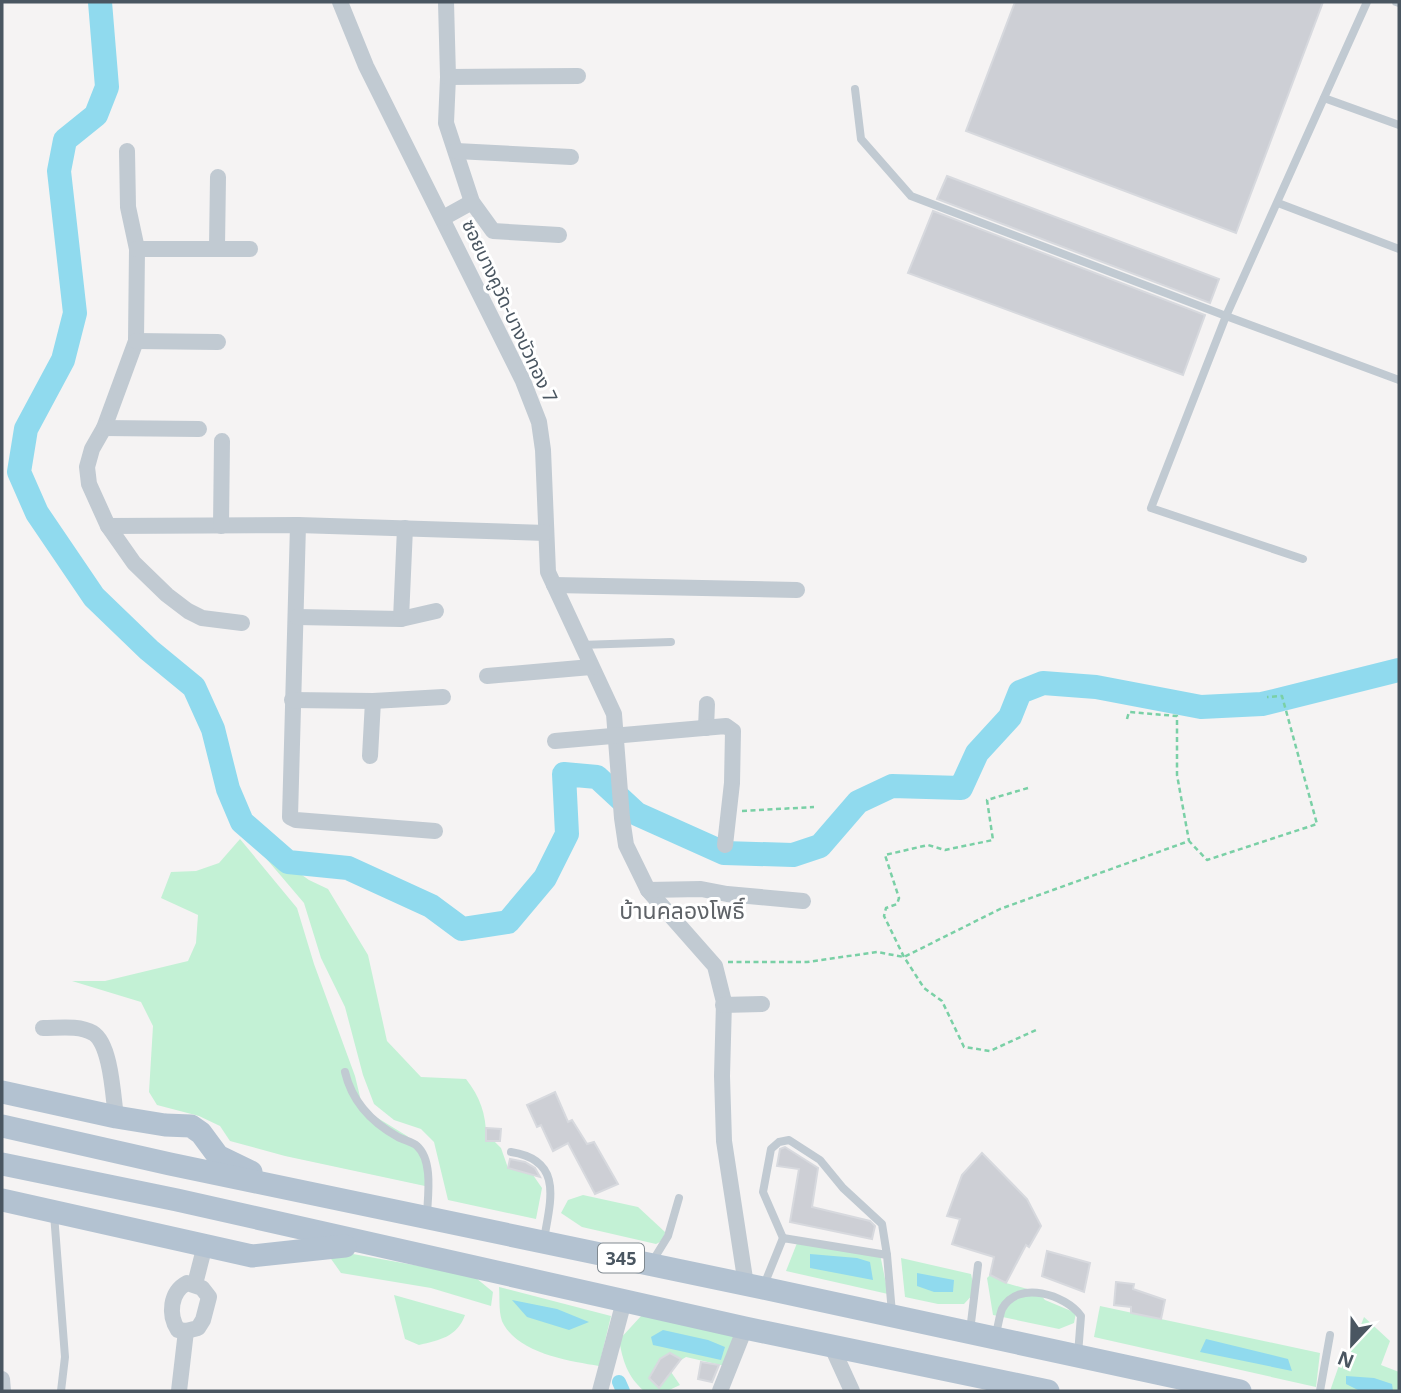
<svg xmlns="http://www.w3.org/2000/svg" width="1401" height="1393" viewBox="0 0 1401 1393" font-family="'Noto Sans','Noto Sans Thai',sans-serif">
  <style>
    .green { fill: #c3f1d5 }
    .water { fill: #90daee }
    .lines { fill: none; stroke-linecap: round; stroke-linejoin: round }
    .canal { stroke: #90daee; stroke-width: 14 }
    .river { stroke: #90daee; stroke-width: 24 }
    .building { fill: #cdcfd5; stroke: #d7d9de; stroke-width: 2 }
    .path { stroke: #7ad0a6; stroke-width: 2.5; stroke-dasharray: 5 3.5; stroke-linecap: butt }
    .service { stroke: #c1cad2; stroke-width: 8 }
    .minor { stroke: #c1cad2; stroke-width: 16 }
    .primary { stroke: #b3c2d1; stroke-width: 23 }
    .labels { text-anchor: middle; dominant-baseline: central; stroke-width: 6; stroke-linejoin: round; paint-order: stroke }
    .shield { fill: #fff; stroke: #808990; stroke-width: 2 }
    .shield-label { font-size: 18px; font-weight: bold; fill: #4a5661 }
    .street-label { font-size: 19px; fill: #4a5661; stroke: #fff }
    .quarter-label { font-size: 23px; fill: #5f6368; stroke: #fff }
  </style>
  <rect width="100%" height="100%" fill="#f5f3f3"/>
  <g class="green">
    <path d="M247 836 309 880 328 889 368 955 387 1041 421 1077 466 1079C481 1098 487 1117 486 1141H494L501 1148 508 1168 533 1175 542 1188 536 1219 448 1200 434 1142 421 1129 394 1120 374 1104 363 1075 345 1007 321 958 304 903Z"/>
    <path d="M240 839 297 908 314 964 355 1076 363 1109 407 1136 428 1157 425 1186 285 1156 230 1141 220 1126 199 1116 157 1105 149 1092 153 1026 141 1002 72 981H105L188 961 196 943 198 915 161 898 171 872 196 871 219 863Z"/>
    <path d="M583 1195 638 1207 665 1232 664 1240 656 1244 582 1227 561 1213 568 1200Z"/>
    <path d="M799 1238 880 1254 888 1294 786 1271Z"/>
    <path d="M353 1254 436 1269 476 1278 493 1292 491 1306 431 1288 341 1273 329 1256Z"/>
    <path d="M901 1258 971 1274 975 1292 964 1304H938L905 1297Z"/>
    <path d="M990 1275 1006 1283 1038 1292 1045 1300 1076 1313 1074 1323 1059 1329 993 1315 987 1278Z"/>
    <path d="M499 1287 611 1316 599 1366C570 1361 521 1354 504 1325 498 1316 500 1298 499 1287Z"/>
    <path d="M394 1295 465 1315C457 1337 440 1340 419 1345L405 1339Z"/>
    <path d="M1100 1306 1320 1353 1316 1387 1094 1337Z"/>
    <path d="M642 1315 720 1330 739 1338 725 1366 686 1357 681 1360 671 1372 680 1385 667 1391H644C627 1376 623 1361 619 1340Z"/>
    <path d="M1364 1317 1390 1341 1381 1365 1399 1372V1391H1330L1343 1354 1349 1356Z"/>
  </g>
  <g class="water">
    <path d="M810 1254 857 1258 870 1262 873 1280 810 1268Z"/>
    <path d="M917 1273 954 1280 953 1292H934L917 1286Z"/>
    <path d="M512 1300 557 1309 589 1322 569 1330 527 1317Z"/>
    <path d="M663 1330 708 1340 725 1347 721 1360 653 1345 651 1337Z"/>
    <path d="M1206 1339 1288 1359 1292 1371 1200 1352Z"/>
    <path d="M1346 1376 1374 1378 1392 1384 1393 1391H1360L1346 1384Z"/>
  </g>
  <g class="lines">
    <path class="canal" d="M619 1382 623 1391"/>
    <path class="river" d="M100 2 107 87 96 115 65 140 59 171 75 313 63 360 26 429 19 472 37 513 94 597 149 650 194 687 213 729 228 789 242 822 288 862 348 868 431 906 462 929 508 922 545 878 567 834 564 774 597 777 637 814 724 853 793 855 820 846 858 802 892 786 961 788 977 753 1010 717 1020 692 1043 683 1096 687 1201 707 1262 704 1399 670"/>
  </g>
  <g class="building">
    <path d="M1015 2H1323L1236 233 966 131Z"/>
    <path d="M947 176 1219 279 1210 303 937 199Z"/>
    <path d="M933 211 1205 315 1183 375 908 273Z"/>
    <path d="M555 1092 568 1122 572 1120 587 1144 594 1142 618 1184 595 1194 568 1143 553 1151 541 1125 537 1127 527 1105Z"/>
    <path d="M486 1128 501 1129 500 1141H486Z"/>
    <path d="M785 1147 818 1168 812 1207 870 1221 875 1226 872 1239 790 1222 799 1169 777 1166 780 1149Z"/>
    <path d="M982 1153 1027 1199 1041 1226 1029 1247 1026 1245 1006 1283 990 1275 994 1257 952 1244 960 1219 947 1216 962 1175Z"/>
    <path d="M510 1159 525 1162 535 1168 540 1177 508 1168Z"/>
    <path d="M1047 1251 1090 1263 1084 1292 1042 1276Z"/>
    <path d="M1116 1282 1134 1284 1133 1289 1165 1300 1161 1319 1131 1313V1307L1114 1305Z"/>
    <path d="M670 1353 681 1359 659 1388 649 1378 660 1359Z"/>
    <path d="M701 1362 719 1365 712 1382 698 1379Z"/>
  </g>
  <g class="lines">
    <g class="path">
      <path d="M1127 719 1129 712 1177 716V775L1189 841"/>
      <path d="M1028 788 987 800 993 840 945 850 928 845 885 855 899 898 897 904 886 908 884 916 904 957 924 988 942 1001 964 1047 990 1051 1036 1030"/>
      <path d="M742 811 814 807"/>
      <path d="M728 962H807L877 952 904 957 1000 909 1189 841 1207 860 1317 824 1282 696 1267 697"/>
    </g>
    <g class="service">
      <path d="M1396 2 1399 3"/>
      <path d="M855 89 861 139 911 196 1226 316 1399 380"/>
      <path d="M1324 98 1399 125"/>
      <path d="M1278 203 1399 249"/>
      <path d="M1303 559 1151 508 1226 316 1367 2"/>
      <path d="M580 645 671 642"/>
      <path d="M345 1072C352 1102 371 1122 398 1137 403 1140 413 1142 417 1146 433 1160 428 1195 427 1214"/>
      <path d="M511 1152C563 1160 551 1199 544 1239"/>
      <path d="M54 1214 65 1357 61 1391"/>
      <path d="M783 1238 763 1192 771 1149 779 1142 789 1140 820 1160 843 1188 882 1224 887 1255"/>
      <path d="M652 1262 668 1236 679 1198"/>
      <path d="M764 1285 783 1238 887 1255 892 1313"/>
      <path d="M970 1331 978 1265"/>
      <path d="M995 1336C998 1328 999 1317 1002 1309 1018 1279 1066 1295 1081 1316L1078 1354"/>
      <path d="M1320 1391 1330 1335"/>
    </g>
    <g class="minor">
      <path d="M340 2 366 66 523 381 539 422 543 450 548 572 614 714 622 818 626 845 648 890 715 966 724 1002 722 1076 724 1141 746 1285"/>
      <path d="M446 2 448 77 446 123 472 202 493 231 559 235"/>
      <path d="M448 77 578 76"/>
      <path d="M127 151 128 207 137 249 136 341 104 428 92 449 87 467 89 484 108 526 134 563 167 595 188 611 202 618 242 623"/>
      <path d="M456 151 571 157"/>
      <path d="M443 218 472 202"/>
      <path d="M217 247 218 177"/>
      <path d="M137 249H250"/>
      <path d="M136 341 218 342"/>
      <path d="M104 428 199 429"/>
      <path d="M298 525 290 817 296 820 435 831"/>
      <path d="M108 526 298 525 546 533"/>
      <path d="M221 526 222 441"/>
      <path d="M554 585 797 590"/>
      <path d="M297 617 401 619 436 611"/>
      <path d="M401 619 405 528"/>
      <path d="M487 676 591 667"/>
      <path d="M292 700 373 701 443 697"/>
      <path d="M706 728 707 704"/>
      <path d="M555 741 726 726 733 731 732 783 725 845"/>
      <path d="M370 756 373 701"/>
      <path d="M648 890 701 889 727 894 803 901"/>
      <path d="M723 1005 762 1004"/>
      <path d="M43 1028C59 1028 79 1025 93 1033 111 1044 113 1096 116 1117"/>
      <path d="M187 1283 202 1288 209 1297 203 1320 198 1328 186 1331 178 1330C168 1315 170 1292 187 1283Z"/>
      <path d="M195 1284 205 1245"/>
      <path d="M831 1345 852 1391"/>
      <path d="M2 1379 3 1391"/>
      <path d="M179 1391 186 1331"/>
      <path d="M600 1391 624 1301"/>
      <path d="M720 1391 745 1328"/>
    </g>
    <g class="primary">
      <path d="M2 1092 116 1117 165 1125 191 1126 201 1133 218 1156 251 1172"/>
      <path d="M2 1126 170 1164 763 1288 1240 1391"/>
      <path d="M2 1164 177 1200 745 1328 1048 1391"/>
      <path d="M2 1200 252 1256 345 1246"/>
    </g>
  </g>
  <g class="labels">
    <rect class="shield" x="598" y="1243.5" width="46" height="29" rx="5"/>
    <g class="shield-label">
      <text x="621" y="1258">345</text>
    </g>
    <g class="street-label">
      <text transform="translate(510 311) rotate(65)">ซอยบางคูวัด-บางบัวทอง 7</text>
    </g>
    <g class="quarter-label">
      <text x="682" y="910">บ้านคลองโพธิ์</text>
    </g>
  </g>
  <rect width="1401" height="1393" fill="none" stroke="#4a5661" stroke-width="7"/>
  <g transform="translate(1352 1344) rotate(202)" stroke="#ffffff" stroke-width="5" paint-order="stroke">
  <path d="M0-5L12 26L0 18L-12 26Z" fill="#4a5661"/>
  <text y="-10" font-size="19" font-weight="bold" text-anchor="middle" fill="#4a5661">N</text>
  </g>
</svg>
